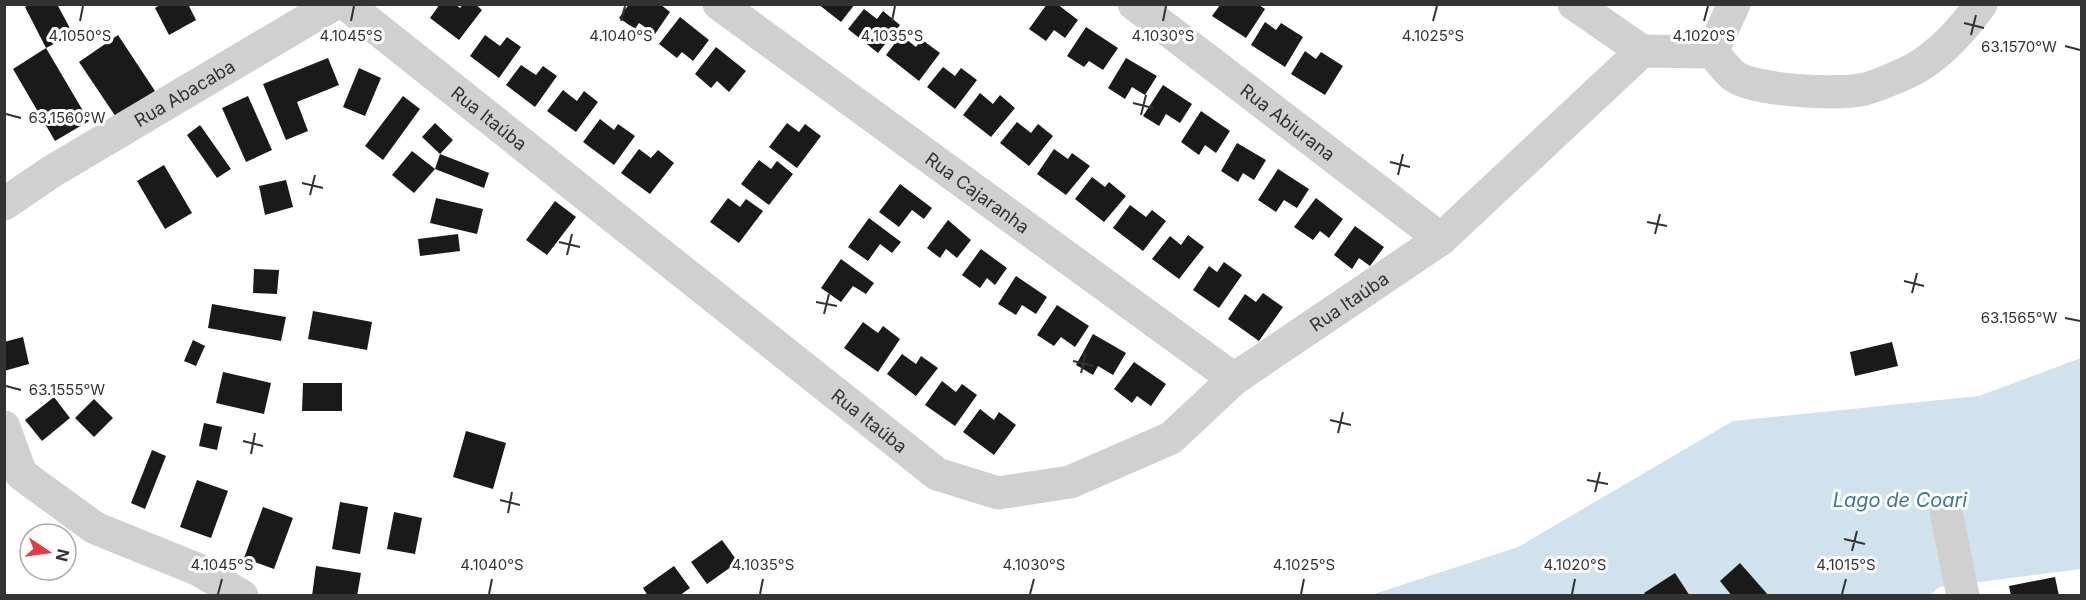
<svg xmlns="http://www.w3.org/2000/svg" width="2086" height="600" viewBox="0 0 2086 600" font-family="Inter,sans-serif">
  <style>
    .water { fill: #cfe2ee }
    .building { fill: #1a1a1a }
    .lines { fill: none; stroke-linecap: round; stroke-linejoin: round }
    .minor { stroke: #d0d0d0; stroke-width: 33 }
    .ticks { fill: none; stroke: #333; stroke-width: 2 }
    .labels { text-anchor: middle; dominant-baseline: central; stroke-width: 6; stroke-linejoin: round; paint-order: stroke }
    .street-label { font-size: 18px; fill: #333; stroke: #fff }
    .water-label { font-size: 20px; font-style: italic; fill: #3f7597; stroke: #fff }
    .ticks-label { font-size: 15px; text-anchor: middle; fill: #333; stroke: #fff; stroke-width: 6; stroke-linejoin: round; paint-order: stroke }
  </style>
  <rect width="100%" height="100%" fill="#fff"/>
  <path class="water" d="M2081 358V569L1939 587 1929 596H1368L1518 547 1733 421 1979 396Z"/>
  <g class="building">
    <path d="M31 4H57L73 34 46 48 89 121 55 141 13 69 46 48 25 7Z"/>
    <path d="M161 4H188L196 20 169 35 155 8Z"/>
    <path d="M440 4H455L460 8 463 4H475L482 10 459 40 430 18Z"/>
    <path d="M629 4H660L670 12 655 34 639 23 635 29 619 18Z"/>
    <path d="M818 4H855L841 22Z"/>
    <path d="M1047 4H1057L1078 20 1065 38 1054 30 1046 41 1029 29Z"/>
    <path d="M1220 5H1259L1265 9 1246 38 1212 16Z"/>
    <path d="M864 9 877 19 883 11 900 25 878 53 848 29Z"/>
    <path d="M680 17 709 40 693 61 682 52 677 58 659 44Z"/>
    <path d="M1265 22 1276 30 1281 23 1303 37 1285 67 1251 45Z"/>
    <path d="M1086 27 1118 48 1103 70 1089 61 1084 67 1067 56Z"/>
    <path d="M118 35 155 91 116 117 79 62Z"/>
    <path d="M485 35 500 46 507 37 521 47 499 78 470 56Z"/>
    <path d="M901 35 916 47 921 39 940 53 919 81 886 55Z"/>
    <path d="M716 47 746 71 729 92 717 81 711 88 695 74Z"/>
    <path d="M1305 51 1316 59 1321 52 1343 66 1325 95 1291 74Z"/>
    <path d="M328 58 339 85 297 102 308 131 286 140 263 84Z"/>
    <path d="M1126 58 1157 76 1145 95 1132 87 1125 99 1108 88Z"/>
    <path d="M521 65 536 75 543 66 557 76 535 107 506 85Z"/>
    <path d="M943 67 955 76 961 68 977 80 955 109 927 87Z"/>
    <path d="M359 68 381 78 365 116 343 107Z"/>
    <path d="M1163 85 1192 104 1180 123 1166 114 1159 126 1143 116Z"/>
    <path d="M563 90 577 101 584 91 598 102 576 132 547 111Z"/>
    <path d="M980 93 993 104 1000 95 1015 108 991 137 963 115Z"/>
    <path d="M248 96 272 150 246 162 222 108Z"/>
    <path d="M403 96 420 109 383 160 365 146Z"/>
    <path d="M1201 111 1230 131 1216 153 1205 145 1199 155 1181 142Z"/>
    <path d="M600 119 614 130 618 124 635 136 614 165 583 142Z"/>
    <path d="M1017 122 1031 133 1038 124 1053 136 1029 166 1000 143Z"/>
    <path d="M435 123 453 140 440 154 422 137Z"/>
    <path d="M787 123 799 132 805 124 821 136 797 168 769 147Z"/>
    <path d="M200 125 231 169 217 178 187 135Z"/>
    <path d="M1237 143 1266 160 1254 180 1243 173 1238 182 1221 171Z"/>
    <path d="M639 149 651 158 658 150 674 163 650 194 621 173Z"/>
    <path d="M1054 149 1068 159 1072 153 1090 166 1066 195 1037 174Z"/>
    <path d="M412 151 435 169 414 193 392 175Z"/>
    <path d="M440 154 489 173 484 188 435 169Z"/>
    <path d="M759 160 771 169 777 161 793 174 769 205 741 184Z"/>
    <path d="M164 165 192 213 165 229 137 181Z"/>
    <path d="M1278 169 1309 189 1297 208 1284 200 1276 212 1258 200Z"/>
    <path d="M1092 177 1105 187 1109 182 1126 196 1104 222 1075 199Z"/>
    <path d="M286 180 293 207 265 215 259 186Z"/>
    <path d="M900 184 932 208 924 219 912 210 899 227 879 212Z"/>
    <path d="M436 198 483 209 477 234 430 223Z"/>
    <path d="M728 198 740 207 746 199 763 211 739 243 710 222Z"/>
    <path d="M1316 198 1343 219 1329 238 1320 231 1313 240 1294 227Z"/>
    <path d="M555 201 576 217 547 255 526 240Z"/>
    <path d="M1130 205 1146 217 1152 210 1166 221 1143 251 1113 228Z"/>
    <path d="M869 218 901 242 892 253 880 244 868 261 848 247Z"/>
    <path d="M948 220 971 240 957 258 946 249 940 258 927 248Z"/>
    <path d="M1355 226 1384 247 1370 266 1359 258 1352 269 1334 255Z"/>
    <path d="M458 234 460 251 420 256 418 239Z"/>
    <path d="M1188 235 1204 247 1179 279 1152 259 1170 236 1181 245Z"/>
    <path d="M981 249 1007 268 995 285 987 278 980 288 962 275Z"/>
    <path d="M841 259 874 283 866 294 853 286 841 302 821 288Z"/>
    <path d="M1224 262 1242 275 1219 308 1193 290 1209 266 1217 272Z"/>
    <path d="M254 269 279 270 277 294 253 293Z"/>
    <path d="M1016 276 1047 297 1036 314 1022 305 1016 315 998 304Z"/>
    <path d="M1263 293 1283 307 1259 341 1228 319 1245 294 1256 302Z"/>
    <path d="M212 304 286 317 281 341 208 328Z"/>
    <path d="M1057 305 1089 326 1075 347 1061 337 1054 346 1037 335Z"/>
    <path d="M313 311 372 322 367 350 308 339Z"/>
    <path d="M863 322 878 333 883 326 900 339 878 372 844 348Z"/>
    <path d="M1093 334 1126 353 1113 375 1098 366 1093 375 1076 365Z"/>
    <path d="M23 337 29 364 4 371V342Z"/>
    <path d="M193 340 205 346 196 366 184 361Z"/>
    <path d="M1892 342 1898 366 1855 376 1850 352Z"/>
    <path d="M902 354 916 364 921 356 938 368 916 396 887 374Z"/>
    <path d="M1134 362 1166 384 1151 406 1137 396 1132 403 1114 389Z"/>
    <path d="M223 372 271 383 264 414 216 403Z"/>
    <path d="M942 381 956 392 962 384 977 395 955 426 925 405Z"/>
    <path d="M303 383H342V411H302Z"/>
    <path d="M54 397 70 418 42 441 25 420Z"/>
    <path d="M94 399 113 418 94 437 75 418Z"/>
    <path d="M980 409 994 420 999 412 1016 425 994 455 963 432Z"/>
    <path d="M204 423 222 427 217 450 199 446Z"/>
    <path d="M466 431 506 443 493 489 453 477Z"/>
    <path d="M152 450 166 456 145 509 131 503Z"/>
    <path d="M197 480 228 491 211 538 180 527Z"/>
    <path d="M340 502 368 507 360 554 332 549Z"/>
    <path d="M263 507 293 518 274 569 244 558Z"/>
    <path d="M394 512 422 518 415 554 387 549Z"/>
    <path d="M722 540 738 562 707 584 691 562Z"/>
    <path d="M1740 563 1769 596H1732L1720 581Z"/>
    <path d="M316 566 361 573 357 596H312Z"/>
    <path d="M674 566 690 588 679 596H648L643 588Z"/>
    <path d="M1675 573 1690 596H1646L1644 593Z"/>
    <path d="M2055 577 2059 596H2011L2009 586Z"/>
  </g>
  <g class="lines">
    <g class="minor">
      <path id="s1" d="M346 4 937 474 998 493 1070 482 1171 438 1234 379 1441 239 1642 51 1712 52C1719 59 1726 70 1734 76 1754 91 1840 95 1865 89 1879 85 1903 75 1916 68 1943 52 1963 29 1981 4"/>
      <path id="s2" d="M719 4 1234 379"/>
      <path id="s3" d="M1134 4 1441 239"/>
      <path d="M1574 4 1642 51"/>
      <path d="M1712 52 1734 4"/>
      <path id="s4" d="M4 204 51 172 334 4"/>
      <path d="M4 427 21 474 95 528 199 570 242 596"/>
      <path d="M1946 512 1963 596"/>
    </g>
  </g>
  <path class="ticks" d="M80 21 83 6M351 21 354 6M621 21 625 6M892 21 895 6M1163 21 1166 6M1433 21 1437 6M1704 21 1708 6M1964 23 1984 28M1971 35 1976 15M2065 46 2080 50M1133 103 1153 108M6 114 21 118M1141 115 1146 95M1390 162 1410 167M1398 175 1403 154M302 183 323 188M310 195 315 175M1647 222 1667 226M1655 234 1660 214M559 242 580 247M567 255 572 234M1904 281 1924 286M1912 293 1917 273M816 302 837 306M824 314 829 294M2065 318 2080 321M1073 361 1094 366M1081 373 1086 353M6 386 21 390M1330 420 1351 425M1338 433 1343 412M243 441 263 446M251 454 255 433M1587 480 1608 484M1595 492 1600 472M500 500 520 505M508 513 512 492M1844 539 1865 544M1852 551 1857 531M218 594 222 579M489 594 492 579M760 594 763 579M1030 594 1034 579M1301 594 1304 579M1572 594 1575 579M1842 594 1846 579"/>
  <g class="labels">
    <g class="street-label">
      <text stroke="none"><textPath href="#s4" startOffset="212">Rua Abacaba</textPath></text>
      <text stroke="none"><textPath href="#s1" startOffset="183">Rua Itaúba</textPath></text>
      <text stroke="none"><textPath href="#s3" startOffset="194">Rua Abiurana</textPath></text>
      <text stroke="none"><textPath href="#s2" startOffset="320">Rua Cajaranha</textPath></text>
      <text stroke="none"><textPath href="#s1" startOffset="1227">Rua Itaúba</textPath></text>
      <text stroke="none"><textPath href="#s1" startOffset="669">Rua Itaúba</textPath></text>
    </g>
    <g class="water-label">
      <text x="1900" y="500">Lago de Coari</text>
    </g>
  </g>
  <g class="ticks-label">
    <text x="80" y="41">4.1050°S</text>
    <text x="351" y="41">4.1045°S</text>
    <text x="621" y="41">4.1040°S</text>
    <text x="892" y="41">4.1035°S</text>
    <text x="1163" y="41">4.1030°S</text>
    <text x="1433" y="41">4.1025°S</text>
    <text x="1704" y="41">4.1020°S</text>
    <text x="2019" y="52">63.1570°W</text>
    <text x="67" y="123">63.1560°W</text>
    <text x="2019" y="323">63.1565°W</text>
    <text x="67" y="395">63.1555°W</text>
    <text x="222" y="570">4.1045°S</text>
    <text x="492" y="570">4.1040°S</text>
    <text x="763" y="570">4.1035°S</text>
    <text x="1034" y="570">4.1030°S</text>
    <text x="1304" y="570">4.1025°S</text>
    <text x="1575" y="570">4.1020°S</text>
    <text x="1846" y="570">4.1015°S</text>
  </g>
  <rect width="2086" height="600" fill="none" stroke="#333333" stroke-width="12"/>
  <g transform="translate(48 552) rotate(103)"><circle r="28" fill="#ffffff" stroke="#adadad" stroke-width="1.5"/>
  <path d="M0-4.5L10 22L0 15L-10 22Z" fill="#e63946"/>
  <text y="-9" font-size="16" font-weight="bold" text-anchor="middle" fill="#333333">N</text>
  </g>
</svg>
